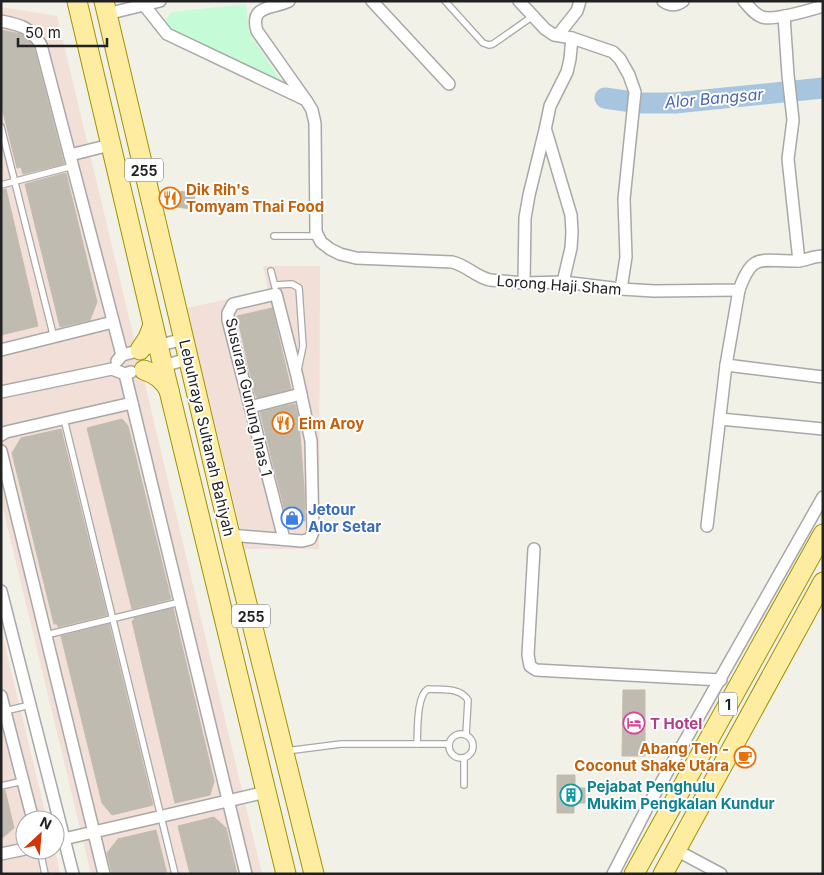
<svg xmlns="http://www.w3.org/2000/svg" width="824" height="875" viewBox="0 0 824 875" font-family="Inter,sans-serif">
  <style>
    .commercial { fill: #f2dfd7 }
    .park { fill: #c5fbd7 }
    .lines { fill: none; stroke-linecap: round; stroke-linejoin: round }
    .river { stroke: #a8c5e0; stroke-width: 21 }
    .building { fill: #bfbbb1; stroke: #c4bcaa }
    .service-casing { stroke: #a8a8a8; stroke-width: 8 }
    .minor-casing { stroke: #a8a8a8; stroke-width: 14 }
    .primary-casing { stroke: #9f9200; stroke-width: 21 }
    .service { stroke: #fff; stroke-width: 5.5 }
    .minor { stroke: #fff; stroke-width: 11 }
    .primary { stroke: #feeda0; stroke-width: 19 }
    .labels { text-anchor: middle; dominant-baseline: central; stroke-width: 4; stroke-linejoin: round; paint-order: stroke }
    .shield { fill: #fff; stroke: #646464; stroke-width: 1 }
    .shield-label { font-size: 14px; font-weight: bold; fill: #212121 }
    .food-label { font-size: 15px; font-weight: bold; fill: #c56008; stroke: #fff; text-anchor: start }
    .street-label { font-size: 15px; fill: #212121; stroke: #fff }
    .shop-label { font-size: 15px; font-weight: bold; fill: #366cbe; stroke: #fff; text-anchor: start }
    .hotel-label { font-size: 15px; font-weight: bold; fill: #b23c85; stroke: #fff; text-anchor: start }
    .culture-label { font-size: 15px; font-weight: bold; fill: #0d838f; stroke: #fff; text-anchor: start }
    .water-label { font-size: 16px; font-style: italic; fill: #4965b5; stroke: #fff }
  </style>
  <rect width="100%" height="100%" fill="#f2f1e8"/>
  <g class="commercial">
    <path d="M1 7 57 16 262 874H91L1 500Z"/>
    <path d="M263 266H320L319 549H245L187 308 268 290Z"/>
    <path d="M1 629 47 820H25V850H55L60 874H1Z"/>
  </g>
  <path class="park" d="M246 4 249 33 282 82 170 31 165 20 172 12Z"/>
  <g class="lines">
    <path class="river" d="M605 98 639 103H675L823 88"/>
  </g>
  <g class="building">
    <path d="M1 30 21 34 28 39 34 48 64 164 23 174 21 167 17 168 1 104Z"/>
    <path d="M66 173 97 302 90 320 60 327 25 184Z"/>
    <path d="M6 189 38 326 1 335V190Z"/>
    <path d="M167 190 195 193 193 209 166 206Z"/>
    <path d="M272 308 291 389 257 398 254 391 237 316Z"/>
    <path d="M294 404H295L299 421 304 487 305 521 287 519 260 412Z"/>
    <path d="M122 419 128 426 171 599 132 609 87 428Z"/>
    <path d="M61 429 107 615 58 627 57 624H54L12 453 21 438Z"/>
    <path d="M173 608 214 781 210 795 175 803 132 621 134 620V618Z"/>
    <path d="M109 624 153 805 112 815 102 803 61 636Z"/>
    <path d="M623 690H645V756H622Z"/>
    <path d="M557 775H575V788H585V803H574V813H557Z"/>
    <path d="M5 790 14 828 1 839V791Z"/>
    <path d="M214 817 226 828 237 874H190L178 826Z"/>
    <path d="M156 830 167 874H112L107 853 118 839Z"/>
  </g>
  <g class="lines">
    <g class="service-casing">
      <g id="service">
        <path d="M445 1 483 43 489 45 493 44 533 16"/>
        <path d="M1 127 54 338"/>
        <path d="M1 185 73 166"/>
        <path d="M274 236H313L317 234"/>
        <path d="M271 271 275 287"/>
        <path d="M275 285 292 284 299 288 303 346 298 370"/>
        <path d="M64 419 175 874"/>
        <path d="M46 635 180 602"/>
        <path d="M5 711 30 705"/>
        <circle cx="461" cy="746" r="12"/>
        <path d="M417 744C418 731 416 696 428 689 442 690 460 687 468 700L466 735"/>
        <path d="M286 751 341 744H448"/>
        <path d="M464 759V785"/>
        <path d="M1 786 23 781"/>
        <path d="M40 850 45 874"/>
      </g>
    </g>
    <g class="minor-casing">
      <g id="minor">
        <path d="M143 1 144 5 167 34 306 100 312 110 315 123 316 232 321 242 330 249 340 254 356 258 452 262C466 265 476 277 490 280L524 283 563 282 621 289 654 291 739 290C753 251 761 262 796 261 805 261 813 256 823 256"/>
        <path d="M289 1C274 9 249 4 257 31L305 99"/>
        <path d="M372 1 449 84"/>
        <path d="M519 1 545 29 554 35 572 38 613 52 620 59 629 75 635 92 624 199 626 257 621 289"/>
        <path d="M663 1C670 6 676 6 683 1"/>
        <path d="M744 1C749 7 754 14 762 17 774 21 810 10 823 6"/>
        <path d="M107 14 160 1"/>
        <path d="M784 16 788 75 793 120 788 159 799 261"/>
        <path d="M1 21C21 25 30 27 41 45L122 355"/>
        <path d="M558 35 577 11 580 1"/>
        <path d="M546 131 571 215 572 232 571 248 563 282"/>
        <path d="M70 155 110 145"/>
        <path d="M524 283 525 218 529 195 545 130 550 106 567 72 570 59 572 38"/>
        <path d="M1 350 113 322"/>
        <path d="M117 361 122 355 184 339"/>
        <path d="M726 365 823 377"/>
        <path d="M159 367 188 359"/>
        <path d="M125 374 246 874"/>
        <path d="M1 392 112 369 125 374 131 372"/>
        <path d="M250 407 301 394"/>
        <path d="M720 419 823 429"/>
        <path d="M1 435 6 432 132 403"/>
        <path d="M1 451 104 874"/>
        <path d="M707 526 726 365 739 290"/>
        <path d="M230 535 302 541 310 539 313 532 311 441 297 376 276 294 233 304 228 313V320L284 539"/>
        <path d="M534 549 528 655 530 666 536 670 554 671 721 680"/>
        <path d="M1 591 73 874"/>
        <path d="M1 696 33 820"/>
        <path d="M55 841 266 792"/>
        <path d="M676 850 721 874"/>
        <path d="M1 854 25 849"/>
        <path d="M613 874 648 806 823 497"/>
      </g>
    </g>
    <g class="primary-casing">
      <g id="primary">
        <path d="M77 1 158 345 286 874"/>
        <path d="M104 1 230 535 314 874"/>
        <path d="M140 350 148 338 153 325"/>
        <path d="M144 370C155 374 163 379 169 390"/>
        <path d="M634 874 823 534"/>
        <path d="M663 874 823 582"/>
      </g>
    </g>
    <use href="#service" class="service"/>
    <use href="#minor" class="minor"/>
    <use href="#primary" class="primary"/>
  </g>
  <defs>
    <g id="restaurant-ring" transform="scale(1.125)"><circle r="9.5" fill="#fff" stroke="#e8710a" stroke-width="1.5"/><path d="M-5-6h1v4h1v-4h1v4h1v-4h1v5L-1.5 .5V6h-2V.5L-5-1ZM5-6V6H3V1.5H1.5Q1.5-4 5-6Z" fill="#e8710a"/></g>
    <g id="shop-ring" transform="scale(1.125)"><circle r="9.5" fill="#fff" stroke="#3f7fe0" stroke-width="1.5"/><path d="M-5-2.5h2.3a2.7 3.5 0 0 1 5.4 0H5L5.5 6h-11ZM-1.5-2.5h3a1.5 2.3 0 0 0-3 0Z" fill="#3f7fe0"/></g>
    <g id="hotel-ring" transform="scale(1.125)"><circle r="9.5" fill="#fff" stroke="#d1479c" stroke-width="1.5"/><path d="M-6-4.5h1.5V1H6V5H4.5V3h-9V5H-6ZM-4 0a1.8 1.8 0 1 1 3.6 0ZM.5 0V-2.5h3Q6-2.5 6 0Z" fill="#d1479c"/></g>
    <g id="cafe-ring" transform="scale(1.125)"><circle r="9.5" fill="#fff" stroke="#e8710a" stroke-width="1.5"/><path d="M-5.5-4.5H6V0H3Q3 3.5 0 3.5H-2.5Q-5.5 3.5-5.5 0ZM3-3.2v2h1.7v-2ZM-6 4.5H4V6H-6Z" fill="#e8710a"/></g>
    <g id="building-ring" transform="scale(1.125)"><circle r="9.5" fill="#fff" stroke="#0f9aa8" stroke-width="1.5"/><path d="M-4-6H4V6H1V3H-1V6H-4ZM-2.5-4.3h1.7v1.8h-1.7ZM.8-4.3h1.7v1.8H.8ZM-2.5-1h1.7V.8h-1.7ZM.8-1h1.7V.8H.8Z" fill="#0f9aa8"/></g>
  </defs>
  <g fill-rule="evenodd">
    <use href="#restaurant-ring" x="170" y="198"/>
    <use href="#restaurant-ring" x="283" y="423"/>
    <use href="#shop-ring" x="292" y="518"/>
    <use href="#hotel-ring" x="634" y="723"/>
    <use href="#cafe-ring" x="745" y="757"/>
    <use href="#building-ring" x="571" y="795"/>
  </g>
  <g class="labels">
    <g class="shield">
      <rect x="125" y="158.5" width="38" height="23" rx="4"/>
      <rect x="232" y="604.5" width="38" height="23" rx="4"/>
      <rect x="719" y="692.5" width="18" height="23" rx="4"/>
    </g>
    <g class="shield-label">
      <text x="144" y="170">255</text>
      <text x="251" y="616">255</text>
      <text x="728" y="704">1</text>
    </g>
    <g class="food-label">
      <text x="186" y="189">Dik Rih's<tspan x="186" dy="17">Tomyam Thai Food</tspan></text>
      <text x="299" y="423">Eim Aroy</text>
      <text x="729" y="748" text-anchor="end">Abang Teh -<tspan x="729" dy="17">Coconut Shake Utara</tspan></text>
    </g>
    <g class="street-label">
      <text transform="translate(559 285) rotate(4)">Lorong Haji Sham</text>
      <text transform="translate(249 397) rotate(77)">Susuran Gunung Inas 1</text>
      <text transform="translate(207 438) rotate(77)">Lebuhraya Sultanah Bahiyah</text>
    </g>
    <g class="shop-label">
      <text x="308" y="509">Jetour<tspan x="308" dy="17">Alor Setar</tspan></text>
    </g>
    <g class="hotel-label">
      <text x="650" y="723">T Hotel</text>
    </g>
    <g class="culture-label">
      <text x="587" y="786">Pejabat Penghulu<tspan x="587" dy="17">Mukim Pengkalan Kundur</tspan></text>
    </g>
    <g class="water-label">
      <text transform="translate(714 98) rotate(-5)">Alor Bangsar</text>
    </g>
  </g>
  <rect width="824" height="875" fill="none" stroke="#212121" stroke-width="5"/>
  <g transform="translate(40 835) rotate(26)"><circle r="24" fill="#ffffff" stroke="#a6a6a6"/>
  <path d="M0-4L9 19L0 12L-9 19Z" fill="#d33400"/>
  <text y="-8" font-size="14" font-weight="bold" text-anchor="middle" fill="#212121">N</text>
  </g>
  <path d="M18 38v8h89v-8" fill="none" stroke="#212121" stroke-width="2.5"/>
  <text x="25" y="38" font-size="15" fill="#212121" stroke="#ffffff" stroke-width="4" paint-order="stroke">50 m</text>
</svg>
